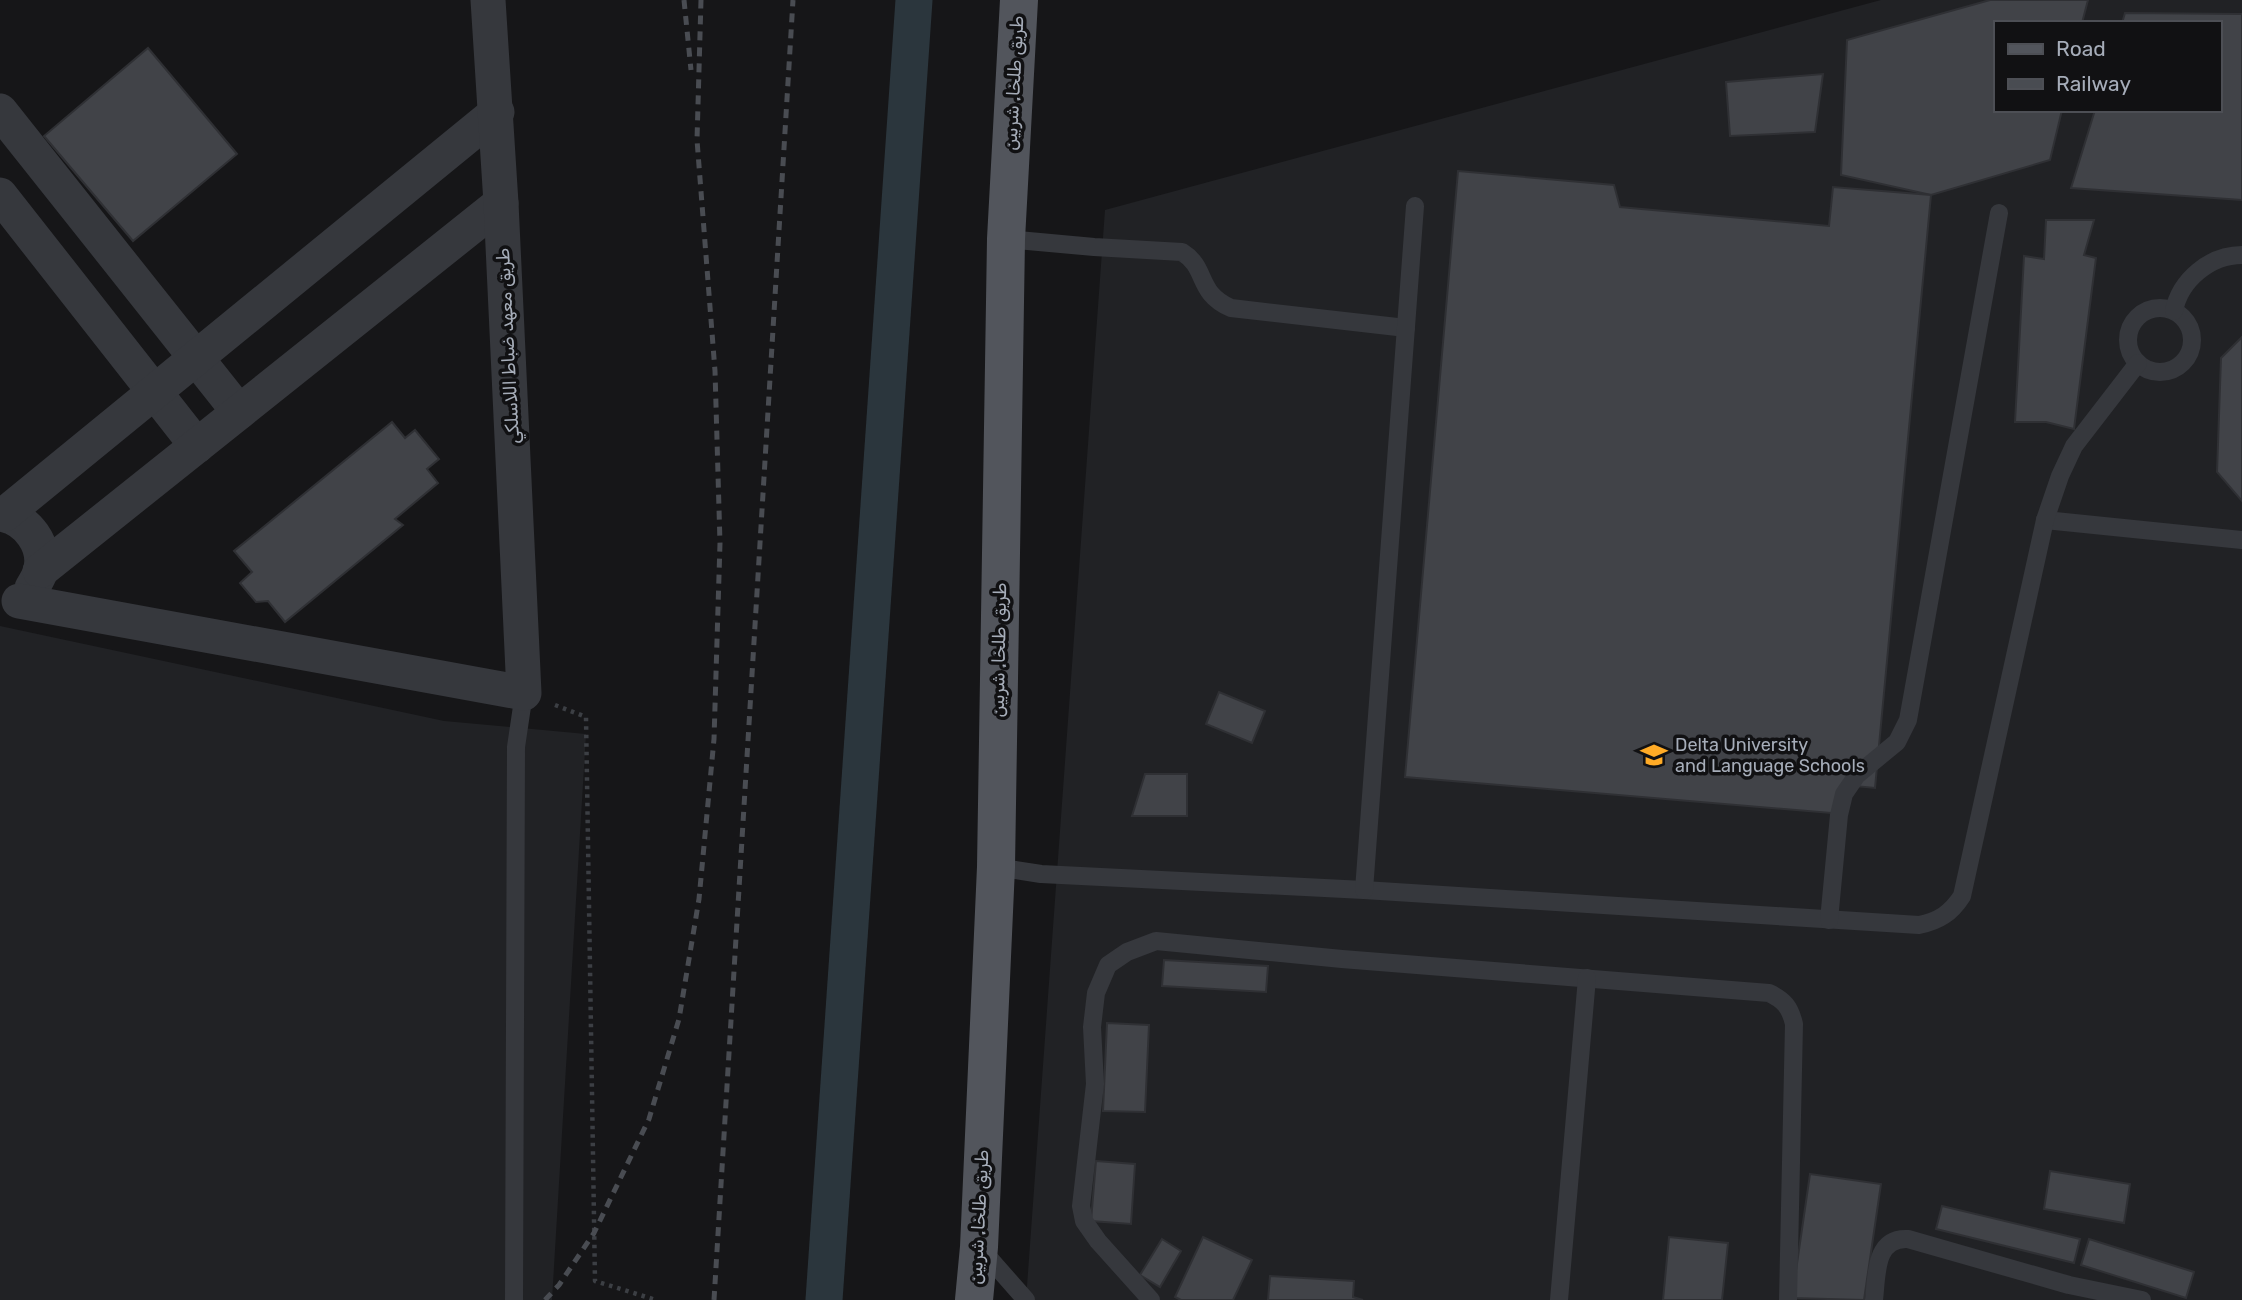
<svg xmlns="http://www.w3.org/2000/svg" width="2242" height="1300" viewBox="0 0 2242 1300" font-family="Rubik,'Noto Naskh Arabic',sans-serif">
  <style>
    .built { fill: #212225; fill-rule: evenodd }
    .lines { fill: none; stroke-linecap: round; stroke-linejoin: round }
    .canal { stroke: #2b363d; stroke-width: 37 }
    .building { fill: #414348; stroke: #2f3034; stroke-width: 2 }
    .path { stroke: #3c3f44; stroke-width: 4.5; stroke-dasharray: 3.5 5; stroke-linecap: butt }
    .service { stroke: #36383d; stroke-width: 18 }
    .minor { stroke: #36383d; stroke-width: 35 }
    .primary { stroke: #52555c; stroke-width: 38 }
    .rail { stroke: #494c52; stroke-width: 5; stroke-dasharray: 9 7; stroke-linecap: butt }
    .labels { text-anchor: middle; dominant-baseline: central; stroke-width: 7; stroke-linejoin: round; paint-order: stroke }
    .street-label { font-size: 18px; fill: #a6adb9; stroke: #111113 }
    .poi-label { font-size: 18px; fill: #a6adb9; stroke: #111113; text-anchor: start }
  </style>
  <rect width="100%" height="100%" fill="#161618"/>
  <g class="built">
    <path d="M1881 0H2242V1300H1026L1105 210ZM1995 23H2219V110H1995Z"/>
    <path d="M0 626 444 721 586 734 552 1300H0Z"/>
  </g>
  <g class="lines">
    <path class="canal" d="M824 1300 914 0"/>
  </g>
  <g class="building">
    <path d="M1990 0H2088L2082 23H1995V110H2062L2050 160 1931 195 1841 175 1847 40Z"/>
    <path d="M2125 13 2242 14V200L2071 188 2095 110H2219V23H2122Z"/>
    <path d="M148 48 237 154 133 241 44 136Z"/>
    <path d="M1823 74 1815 132 1730 136 1726 82Z"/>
    <path d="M1458 171 1614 185 1620 207 1829 226 1833 187 1931 195 1875 788 1845 785 1843 814 1405 777Z"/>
    <path d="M2046 220H2094L2084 255 2096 258 2074 429 2046 422H2015L2024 256 2044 259Z"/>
    <path d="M2242 337V501L2217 472 2221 358Z"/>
    <path d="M392 422 405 438 415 430 439 459 427 469 438 483 395 519 403 525 285 622 268 601 256 602 240 583 252 572 234 551Z"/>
    <path d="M1219 692 1265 711 1252 743 1206 724Z"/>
    <path d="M1145 774H1187V816H1132Z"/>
    <path d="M1164 960 1268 966 1266 992 1162 986Z"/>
    <path d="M1107 1023 1149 1025 1145 1112 1103 1111Z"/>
    <path d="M1096 1161 1135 1164 1131 1224 1091 1221Z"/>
    <path d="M2050 1171 2130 1184 2124 1223 2044 1209Z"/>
    <path d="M1810 1174 1881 1184 1864 1300 1792 1298Z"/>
    <path d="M1942 1206 2080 1239 2074 1263 1936 1229Z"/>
    <path d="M1203 1237 1252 1260 1233 1300H1181L1175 1297Z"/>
    <path d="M1669 1237 1728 1243 1722 1300H1663Z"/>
    <path d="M1162 1239 1181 1251 1160 1287 1140 1275Z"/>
    <path d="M2089 1239 2194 1272 2186 1298 2081 1265Z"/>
    <path d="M1270 1276 1354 1281 1353 1297 1363 1300H1268Z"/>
  </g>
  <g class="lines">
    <path class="path" d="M555 705 586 717 595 1281 656 1300"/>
    <g class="service">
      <path d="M1006 239 1094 247 1182 252C1208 268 1196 293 1231 308L1406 328"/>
      <circle cx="2160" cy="340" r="32"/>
      <path d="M2174 311C2180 280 2210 255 2242 255"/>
      <path d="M2045 520 2242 540"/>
      <path d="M996 867 1041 874 1364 890 1919 925C1939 921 1951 913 1962 896L2045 520 2060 476 2074 446 2138 363"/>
      <path d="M1364 890 1415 206"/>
      <path d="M1829 920 1839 815 1844 794 1857 775 1897 742 1908 720 1999 213"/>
      <path d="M982 1250 1026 1300"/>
      <path d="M514 1300 516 747 524 693"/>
      <path d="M1151 1300 1098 1241 1084 1221 1081 1206 1095 1084 1092 1027 1096 993 1108 965 1127 952 1156 941 1342 959 1769 993C1784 1000 1790 1007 1794 1024L1788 1300"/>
      <path d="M1559 1300 1587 978"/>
      <path d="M1874 1300C1877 1276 1874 1237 1908 1239L2069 1285 2142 1300"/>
    </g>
    <g class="minor">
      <path d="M0 111 239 412"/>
      <path d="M0 195 197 446"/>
      <path d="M0 514C27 518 48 546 40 573 38 578 35 583 32 588"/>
      <path d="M5 514 497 112"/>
      <path d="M40 571 501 203"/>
      <path d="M19 601 524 693 501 203 488 0"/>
    </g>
    <path class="primary" d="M974 1300 979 1247 996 867 1006 239 1019 0"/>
    <g class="rail">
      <path d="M684 0 691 70"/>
      <path d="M545 1300 559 1285 594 1233 649 1119 679 1019 699 899 714 739 720 543 715 371 697 140 701 0"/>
      <path d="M714 1300 793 0"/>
    </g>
  </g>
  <defs>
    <g id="university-bare" transform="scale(2.1)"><path d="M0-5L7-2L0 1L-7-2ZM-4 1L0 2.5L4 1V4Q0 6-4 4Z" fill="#ffab26" stroke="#111113" stroke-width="2.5" paint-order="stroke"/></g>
  </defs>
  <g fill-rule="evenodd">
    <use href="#university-bare" x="1654" y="755"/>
  </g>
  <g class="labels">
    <g class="street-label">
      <text transform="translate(1014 83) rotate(-87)">طريق طلخا, شربين</text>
      <text transform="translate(508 346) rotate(-93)">طريق معهد ضباط اللاسلكي</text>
      <text transform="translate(999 650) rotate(-89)">طريق طلخا, شربين</text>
      <text transform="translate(979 1217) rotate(-87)">طريق طلخا, شربين</text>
    </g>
    <g class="poi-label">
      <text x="1675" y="745">Delta University<tspan x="1675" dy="21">and Language Schools</tspan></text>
    </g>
  </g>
  <rect x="1994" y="21" width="228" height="91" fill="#111113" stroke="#4d4f55" stroke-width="2"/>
  <rect x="2008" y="44" width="35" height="10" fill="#52555c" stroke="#4d4f55" stroke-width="2"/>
  <text x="2056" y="56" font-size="21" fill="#a6adb9">Road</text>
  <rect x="2008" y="79" width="35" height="10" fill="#494c52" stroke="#4d4f55" stroke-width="2"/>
  <text x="2056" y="91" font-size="21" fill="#a6adb9">Railway</text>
</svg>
